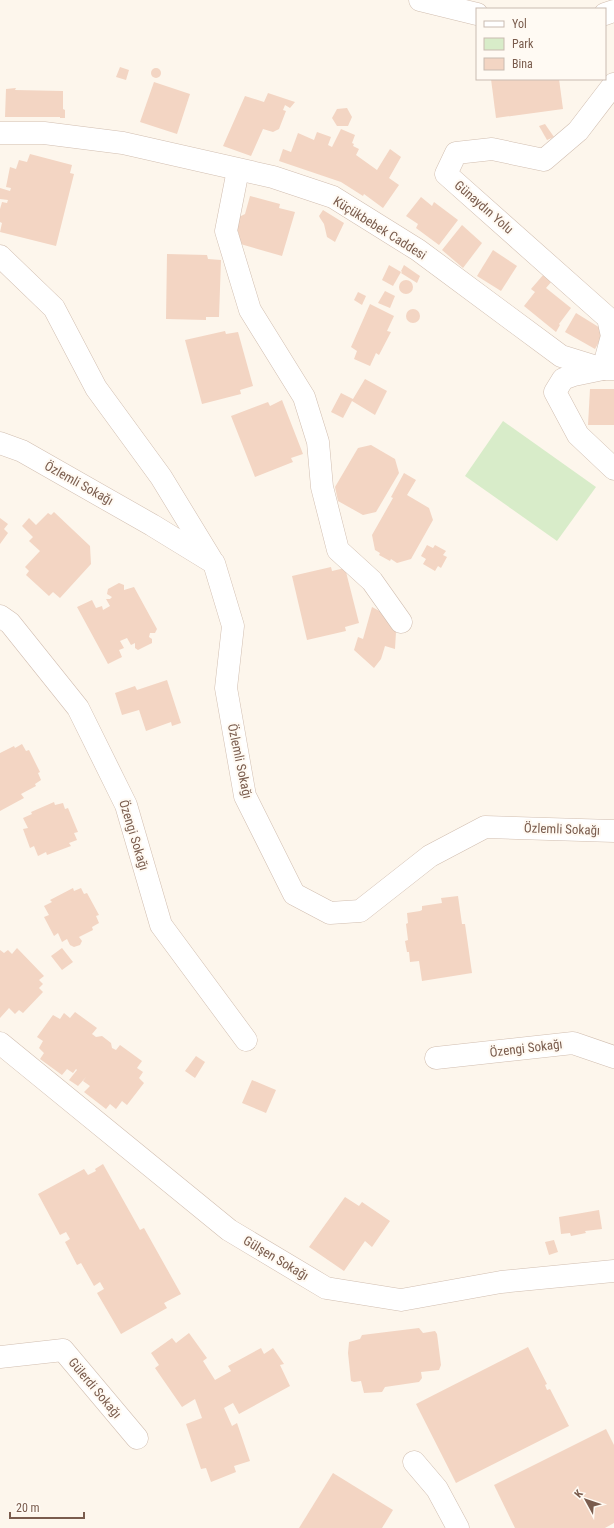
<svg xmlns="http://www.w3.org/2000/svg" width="614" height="1528" viewBox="0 0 614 1528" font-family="'Roboto Condensed',sans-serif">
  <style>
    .green { fill: #d8ecc9 }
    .building { fill: #f3d5c3 }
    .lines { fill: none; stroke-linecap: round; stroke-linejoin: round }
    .minor-casing { stroke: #d1beb0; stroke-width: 23 }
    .minor { stroke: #fff; stroke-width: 22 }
    .labels { text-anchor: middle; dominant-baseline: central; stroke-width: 4; stroke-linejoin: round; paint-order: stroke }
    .street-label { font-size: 13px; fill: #7a5c4d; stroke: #fffaf3 }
  </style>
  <rect width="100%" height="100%" fill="#fdf6ec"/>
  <path class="green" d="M503 421 596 487 557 541 465 476Z"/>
  <g class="building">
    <path d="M120 67 129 70 126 80 116 77Z"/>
    <circle cx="156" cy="73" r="5"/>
    <path d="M491 79H559L563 109 496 118Z"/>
    <path d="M154 82 190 94 177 134 140 122Z"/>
    <path d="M16 88 15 90 63 91V109L65 110V118H60V117H5L6 89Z"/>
    <path d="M268 93 295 102 290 108 285 105 283 110 286 111 279 129 273 132 263 129 251 156 223 146 245 96 264 102Z"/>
    <path d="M347 108 352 117 348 126H337L332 118 337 109Z"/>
    <path d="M545 124 554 137 547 140 539 126Z"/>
    <path d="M341 129 355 135 352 143 354 144 353 146 359 149 356 155 377 170 390 149 401 157 389 178 399 185 383 208 364 194 363 196 341 182 279 161 283 149 291 152 298 133 314 140 317 132 331 137 328 145 332 147Z"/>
    <path d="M30 154 72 165 70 173 74 174 56 246 0 232 2 223 0 222V209L2 202 7 203 8 200 0 199V188L10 191 11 188 6 187 10 167 16 169 19 160 27 162Z"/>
    <path d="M250 196 280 204 279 208 295 212 282 256 237 243 239 234 235 226 237 218 245 214Z"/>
    <path d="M421 197 432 206 434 202 458 220 439 245 416 228 418 224 406 216Z"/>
    <path d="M323 210 344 223 335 242 327 237 324 224 320 218 319 216Z"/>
    <path d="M462 225 482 243 463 268 442 250Z"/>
    <path d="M493 250 517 266 501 291 477 276Z"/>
    <path d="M167 254 207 255 208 259 221 260 219 317H206V320L166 319Z"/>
    <path d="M389 265 401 272 393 286 382 280Z"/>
    <path d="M404 265 420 276 417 283 401 273 402 272 401 271Z"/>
    <path d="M544 274 552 281 546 288 571 308 559 324 560 325 556 332 524 306 535 292 531 289Z"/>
    <circle cx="406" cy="287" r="7"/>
    <path d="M385 291 395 296 390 308 378 303Z"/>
    <path d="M358 292 366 296 362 305 354 300Z"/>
    <path d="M370 304 394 316 387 331 391 332 379 355 376 353 370 366 354 359 357 351 351 347Z"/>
    <circle cx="413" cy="316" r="7"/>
    <path d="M576 313 605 331 595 349 565 332Z"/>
    <path d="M225 331 226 334 238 332 253 386 240 390 241 394 202 404 185 340Z"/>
    <path d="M365 379 387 391 375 415 352 401 343 418 331 412 341 393 353 399Z"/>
    <path d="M590 389H614V425H588Z"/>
    <path d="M282 400 303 454 291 458 293 462 255 477 231 416 268 402 270 406Z"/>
    <path d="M371 445 395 459 399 473 376 512 363 515 338 501 335 487 358 448Z"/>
    <path d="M404 473 416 480 407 495 429 508 433 520 411 559 397 563 391 559 390 561 379 555 380 553 375 550 372 535 393 498 391 497Z"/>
    <path d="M54 512 90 546 91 564 60 598 53 592 49 596 26 575 29 571 25 567 40 551 29 541 33 537 22 526 29 518 36 525 48 513 51 515Z"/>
    <path d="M0 518 8 524 4 529 8 533 0 544Z"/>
    <path d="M427 545 433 548 435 545 446 551 443 555 447 557 441 568 438 566 435 571 423 564 426 559 421 556Z"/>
    <path d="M331 567 332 571 345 568 359 623 345 627 346 631 307 640 292 576Z"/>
    <path d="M119 583 124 585V590L134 587 157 629 155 633H150L149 637 152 639V643L138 650 135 648V643L131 645 127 638 120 641 124 648 119 650 122 657 108 664 77 607 92 600 96 608 102 606 103 610 110 606 106 599H110L112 597 107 594 108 589Z"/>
    <path d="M372 607 387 615 396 632 395 649 385 646 381 659 374 668 354 650 358 637 363 639Z"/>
    <path d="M167 680 181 723 172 726 171 722 146 731 139 710 122 715 115 693 135 686 137 690Z"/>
    <path d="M22 744 26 751 29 750 40 772 38 773 41 780 35 784 36 786 21 794 24 798 0 811V753L14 746 15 748Z"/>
    <path d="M54 802 55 805 63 803 65 809 68 808 78 832 74 833 77 840 69 843 71 846 47 855 46 852 38 856 34 846 30 848 23 829 28 828 23 818 32 814 31 812Z"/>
    <path d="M73 888 74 891 81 888 84 894 87 893 99 915 96 916 99 923 92 927 93 930 79 937 82 941 80 945 74 947 70 945 67 939 62 942 58 933 54 936 44 917 49 915 44 906 52 902 50 900Z"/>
    <path d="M458 896 462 924H465L472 973 422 981 419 961 410 962 409 952H407L405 941 408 940 406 924 408 923 407 913 420 911 422 910V906L442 903 441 898Z"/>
    <path d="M17 948 44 976 39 980 43 984 39 988 43 992 23 1013 19 1010 15 1014 9 1008 0 1018V950L4 953 8 950 12 954Z"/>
    <path d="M62 948 73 962 62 970 51 956Z"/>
    <path d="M75 1012 97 1028 92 1034 96 1037 102 1036 111 1043 112 1048 116 1050 120 1045 142 1061 137 1068 143 1072 139 1078 144 1083 127 1105 122 1101 116 1109 110 1104 106 1109 84 1092 90 1086 83 1081 86 1077 78 1086 69 1080 77 1070 76 1069 73 1073 67 1069 62 1075 40 1059 44 1053 39 1048 43 1041 37 1037 53 1015 60 1019 64 1013 70 1018Z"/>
    <path d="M196 1056 205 1062 195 1078 185 1071Z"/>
    <path d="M252 1080 276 1090 266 1113 242 1103Z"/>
    <path d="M103 1164 140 1230 144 1228 181 1294 164 1303 167 1308 121 1334 97 1293 104 1289 100 1282 94 1286 81 1263 77 1265 65 1242 70 1239 66 1232 60 1235 38 1194 84 1169 88 1175 96 1171 95 1169Z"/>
    <path d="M345 1197 359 1206 362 1202 390 1221 372 1247 365 1241 344 1271 309 1247Z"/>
    <path d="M599 1210 602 1229 585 1231 586 1233 571 1236 570 1233 561 1234 559 1217Z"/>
    <path d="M554 1240 558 1252 549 1255 545 1242Z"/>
    <path d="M419 1328 423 1333 435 1331 437 1334 441 1365 439 1370 421 1372 422 1378 419 1382 385 1387 382 1392 364 1393 361 1381 354 1382 351 1381 348 1353 349 1342 360 1339 362 1335Z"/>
    <path d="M189 1333 207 1358 203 1361 215 1380 231 1371 228 1366 261 1348 264 1354 273 1348 284 1364 280 1365 290 1386 239 1414 233 1403 224 1408 232 1426 237 1423 250 1461 234 1466 236 1472 211 1482 206 1468 201 1469 186 1424 202 1418 195 1399 182 1407 155 1368 159 1365 151 1353 172 1338 176 1343Z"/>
    <path d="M528 1347 547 1384 545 1385 547 1390 550 1389 569 1426 456 1483 416 1404Z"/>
    <path d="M606 1429 614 1445V1523L605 1528H515L494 1485Z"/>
    <path d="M333 1473 393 1510 382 1528H299Z"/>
  </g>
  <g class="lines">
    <g class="minor-casing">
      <g id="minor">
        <path d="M420 0 477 14"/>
        <path d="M605 14 614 11"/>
        <path d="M614 84 578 131 544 160 492 149 456 153 446 174 608 318 612 336 603 369 574 375 563 379 555 392 578 435 614 469"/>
        <path d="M0 133H44L123 143 273 177 333 197 418 250 561 356 603 369H614"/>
        <path d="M238 170 226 231 250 310 304 397 318 442 322 487 338 550 372 581 401 622"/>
        <path d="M0 256 54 308 96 388 161 477 211 559"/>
        <path d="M0 443 22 451 152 525 214 563 233 626 226 688 245 796 294 894 330 913 360 911 430 856 485 827 614 831"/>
        <path d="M0 616 10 623 78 708 126 805 161 925 246 1040"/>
        <path d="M0 1043 229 1230 326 1288 401 1300 501 1282 614 1271"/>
        <path d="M436 1058 573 1043 614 1057"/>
        <path d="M0 1357 63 1350 137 1438"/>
        <path d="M414 1462 437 1489 458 1528"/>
      </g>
    </g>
    <use href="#minor" class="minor"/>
  </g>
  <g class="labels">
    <g class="street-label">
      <text transform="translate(484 207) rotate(41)">Günaydın Yolu</text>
      <text transform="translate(380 228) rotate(32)">Küçükbebek Caddesi</text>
      <text transform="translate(79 483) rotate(29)">Özlemli Sokağı</text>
      <text transform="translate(240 761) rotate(78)">Özlemli Sokağı</text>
      <text transform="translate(562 829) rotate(2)">Özlemli Sokağı</text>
      <text transform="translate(134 835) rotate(73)">Özengi Sokağı</text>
      <text transform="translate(526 1048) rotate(-7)">Özengi Sokağı</text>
      <text transform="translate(276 1258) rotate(31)">Gülşen Sokağı</text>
      <text transform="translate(95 1388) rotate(50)">Gülerdi Sokağı</text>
    </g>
  </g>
  <rect x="476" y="8" width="130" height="72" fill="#fffaf3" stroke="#cabbb1"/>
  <rect x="484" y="21" width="20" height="6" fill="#ffffff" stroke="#cabbb1"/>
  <text x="512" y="28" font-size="12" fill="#7a5c4d">Yol</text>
  <rect x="484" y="38" width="20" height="12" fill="#d8ecc9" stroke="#cabbb1"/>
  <text x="512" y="48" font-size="12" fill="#7a5c4d">Park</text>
  <rect x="484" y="58" width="20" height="12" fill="#f3d5c3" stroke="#cabbb1"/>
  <text x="512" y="68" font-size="12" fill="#7a5c4d">Bina</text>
  <g transform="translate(586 1500) rotate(310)" stroke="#fffaf3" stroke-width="3" paint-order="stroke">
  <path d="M0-3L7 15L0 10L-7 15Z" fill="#7a5c4d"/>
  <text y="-6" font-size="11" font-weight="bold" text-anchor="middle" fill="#7a5c4d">K</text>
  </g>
  <path d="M10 1512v6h74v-6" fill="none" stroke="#7a5c4d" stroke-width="2"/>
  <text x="16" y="1512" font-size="12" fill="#7a5c4d" stroke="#fffaf3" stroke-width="3" paint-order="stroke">20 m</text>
</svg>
